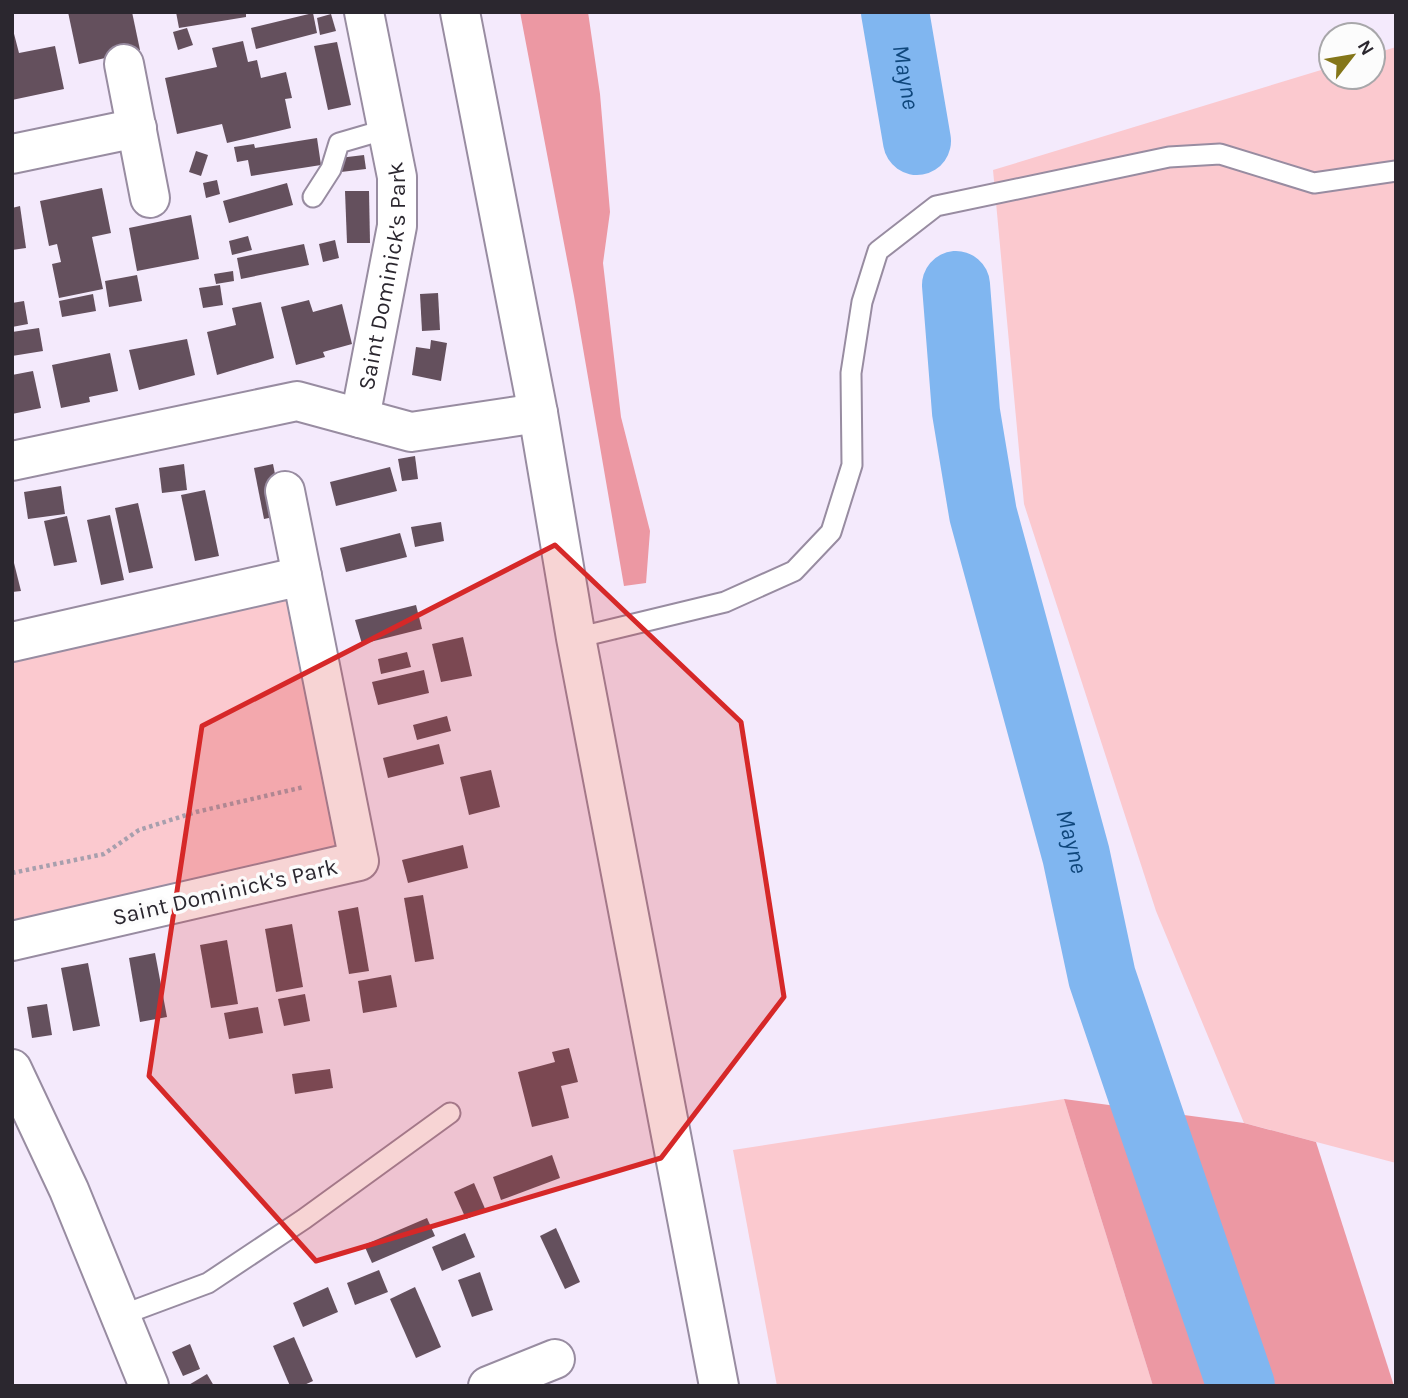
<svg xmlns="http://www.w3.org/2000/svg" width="1408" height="1398" viewBox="0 0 1408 1398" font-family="Karla,sans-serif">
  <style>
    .green { fill: #fbc9cf }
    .forest { fill: #ec98a3 }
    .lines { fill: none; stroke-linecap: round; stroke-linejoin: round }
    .river { stroke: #80b6f0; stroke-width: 68 }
    .building { fill: #64505d }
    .lane-casing { stroke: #988ca1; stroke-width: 23 }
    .street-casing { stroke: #988ca1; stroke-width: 42 }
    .secondary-casing { stroke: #988ca1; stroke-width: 42 }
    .path { stroke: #a79fad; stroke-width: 4.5; stroke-dasharray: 3.5 3.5; stroke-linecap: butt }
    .lane { stroke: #fff; stroke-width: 19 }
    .street { stroke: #fff; stroke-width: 38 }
    .secondary { stroke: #fff; stroke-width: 38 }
    .marked { fill: #d62828; fill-opacity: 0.2; stroke: #d62828; stroke-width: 5; stroke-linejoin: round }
    .labels { text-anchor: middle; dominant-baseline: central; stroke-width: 7; stroke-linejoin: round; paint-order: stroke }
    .street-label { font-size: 23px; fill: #2b272f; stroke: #fcfcfc }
    .water-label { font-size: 24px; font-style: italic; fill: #0f477c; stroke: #fcfcfc }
  </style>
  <rect width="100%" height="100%" fill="#f4eafc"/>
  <g class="green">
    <path d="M1396 47V1163L1244 1123 1156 911 1024 504 993 170 1331 67V77H1373V54Z"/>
    <path d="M293 581 347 859 12 941V643Z"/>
    <path d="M1064 1099 1153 1386H777L733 1150Z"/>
  </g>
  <g class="forest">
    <path d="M520 12H588L600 94 610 212 603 263 621 417 650 531 646 583 624 586 574 296Z"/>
    <path d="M1064 1099 1244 1123 1316 1142 1394 1386H1153Z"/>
  </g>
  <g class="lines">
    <g class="river">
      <path id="s1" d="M895 12 917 141"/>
      <path id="s2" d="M956 285 966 412 983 514 1076 855 1102 977 1241 1386"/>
    </g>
  </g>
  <g class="building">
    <path d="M68 12H132L140 50 79 64Z"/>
    <path d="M176 12H246V17L179 28Z"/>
    <path d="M313 13 317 33 256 49 251 28Z"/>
    <path d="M331 14 336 31 320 35 317 18Z"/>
    <path d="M12 26 19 53 55 46 64 89 12 100Z"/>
    <path d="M187 28 193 45 178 50 173 32Z"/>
    <path d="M243 41 248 62 257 60 261 78 286 72 292 98 285 99 291 128 227 143 222 124 177 134 165 78 217 67 212 48Z"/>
    <path d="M337 42 351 105 328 110 314 46Z"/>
    <path d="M317 138 321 165 251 176 248 160 237 162 234 147 254 144 255 148Z"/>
    <path d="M196 151 208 155 201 176 189 172Z"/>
    <path d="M364 155 366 169 341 172 339 158Z"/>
    <path d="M217 180 220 194 206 198 203 183Z"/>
    <path d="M287 183 293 205 229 223 223 201Z"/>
    <path d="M102 188 111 233 92 237 103 289 59 298 52 264 61 262 57 244 49 246 40 201Z"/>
    <path d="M345 191H369L370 243H347Z"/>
    <path d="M20 206 26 248 12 250V208Z"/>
    <path d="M191 215 199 259 137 271 129 228Z"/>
    <path d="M248 236 252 250 232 255 229 241Z"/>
    <path d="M335 240 339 258 323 262 319 244Z"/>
    <path d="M304 244 309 265 241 279 237 258Z"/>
    <path d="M233 271 234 281 216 284 214 274Z"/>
    <path d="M137 275 142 301 109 307 105 281Z"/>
    <path d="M220 285 223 305 203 308 199 288Z"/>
    <path d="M438 293 440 330 422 331 420 294Z"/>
    <path d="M93 294 96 311 62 317 59 301Z"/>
    <path d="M309 300 313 312 342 304 352 344 323 352 325 357 296 365 281 307Z"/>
    <path d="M24 301 28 324 12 327V303Z"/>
    <path d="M261 302 274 358 217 375 207 332 236 325 232 308Z"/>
    <path d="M39 328 43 351 12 356V332Z"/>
    <path d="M187 339 195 375 139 390 129 350Z"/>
    <path d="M431 340 447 343 441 381 412 375 416 347 430 349Z"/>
    <path d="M110 353 118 391 89 397 90 402 61 408 52 365Z"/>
    <path d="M33 371 41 408 12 414V375Z"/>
    <path d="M415 456 418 479 402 481 398 459Z"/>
    <path d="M184 464 187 490 162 493 159 468Z"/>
    <path d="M273 464 283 515 264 519 254 468Z"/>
    <path d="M390 467 397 491 336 506 330 482Z"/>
    <path d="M61 486 65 514 28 519 24 492Z"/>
    <path d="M205 490 219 556 195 561 181 495Z"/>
    <path d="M138 503 153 568 129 573 115 508Z"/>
    <path d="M110 515 124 580 101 585 87 520Z"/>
    <path d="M67 516 77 562 54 566 44 521Z"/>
    <path d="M441 522 444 541 415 547 411 527Z"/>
    <path d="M400 533 407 557 346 572 340 548Z"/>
    <path d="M12 555 21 591 12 592Z"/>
    <path d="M416 605 422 629 362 644 355 620Z"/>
    <path d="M463 637 472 676 441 682 432 644Z"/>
    <path d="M407 652 411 667 381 674 378 659Z"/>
    <path d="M424 670 429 693 378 705 372 682Z"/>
    <path d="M447 716 451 731 417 740 413 725Z"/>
    <path d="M439 744 444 764 388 778 383 758Z"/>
    <path d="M491 770 500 807 469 815 460 777Z"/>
    <path d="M463 845 468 868 408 883 402 860Z"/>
    <path d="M423 895 434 959 415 962 404 898Z"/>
    <path d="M358 907 369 971 349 974 338 911Z"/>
    <path d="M292 924 303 987 276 992 265 929Z"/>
    <path d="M227 940 238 1004 211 1008 200 945Z"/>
    <path d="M155 953 167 1017 140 1022 129 958Z"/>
    <path d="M88 963 100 1026 73 1031 61 968Z"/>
    <path d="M391 975 397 1007 363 1013 358 981Z"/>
    <path d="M305 994 310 1021 284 1026 278 999Z"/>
    <path d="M47 1004 52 1035 32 1038 27 1007Z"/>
    <path d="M258 1007 263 1033 229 1039 224 1013Z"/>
    <path d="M569 1048 578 1082 561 1086 569 1118 532 1127 518 1072 555 1062 552 1052Z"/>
    <path d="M330 1069 333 1088 295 1094 292 1074Z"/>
    <path d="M552 1155 560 1178 501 1200 493 1177Z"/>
    <path d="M474 1183 486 1211 466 1219 454 1192Z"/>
    <path d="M427 1218 435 1236 372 1263 364 1245Z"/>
    <path d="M556 1228 580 1282 565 1289 540 1236Z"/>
    <path d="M465 1233 475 1257 442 1271 432 1247Z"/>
    <path d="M379 1270 388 1292 355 1305 347 1283Z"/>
    <path d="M480 1272 493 1310 472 1317 458 1280Z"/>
    <path d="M328 1287 338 1312 303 1327 293 1303Z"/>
    <path d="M415 1287 441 1347 416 1358 390 1299Z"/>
    <path d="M294 1337 313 1381 302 1386H290L273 1346Z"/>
    <path d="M190 1344 200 1369 183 1376 172 1352Z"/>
    <path d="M207 1374 214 1386H187Z"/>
  </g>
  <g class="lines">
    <g class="lane-casing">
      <g id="lane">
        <path d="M313 197 331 169 339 143 387 129"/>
        <path d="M576 638 725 602 794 571 831 532 852 465 851 373 862 302 878 251 936 206 1169 157 1220 154 1314 183 1396 171"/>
        <path d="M122 1315 208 1283 304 1219 450 1113"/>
      </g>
    </g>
    <g class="street-casing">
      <g id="street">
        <path d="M124 64 150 198"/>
        <path d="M12 154 137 128"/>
        <path id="s3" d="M360 418 397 226V177L364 12"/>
        <path d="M12 461 297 401 411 432 538 413"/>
        <path d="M285 491 302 576"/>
        <path d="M12 642 302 576 359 861 12 941"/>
        <path d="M12 1069 69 1190 149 1386"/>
        <path d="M488 1386 555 1359"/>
      </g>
    </g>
    <g class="secondary-casing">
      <path id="secondary" d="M460 12 538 413 576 638 719 1386"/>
    </g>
    <path class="path" d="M12 873 104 854 139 830 196 812 304 787"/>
    <use href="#lane" class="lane"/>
    <use href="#street" class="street"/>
    <use href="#secondary" class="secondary"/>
  </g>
  <path class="marked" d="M555 545 741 722 784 997 661 1158 316 1261 149 1076 202 726Z"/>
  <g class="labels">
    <g class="street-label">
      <text stroke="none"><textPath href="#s3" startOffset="144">Saint Dominick's Park</textPath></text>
      <text transform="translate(225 892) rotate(-13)">Saint Dominick's Park</text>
    </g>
    <g class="water-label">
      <text stroke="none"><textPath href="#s1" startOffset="66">Mayne</textPath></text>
      <text stroke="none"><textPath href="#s2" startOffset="570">Mayne</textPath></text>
    </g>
  </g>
  <rect width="1408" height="1398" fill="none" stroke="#2b272f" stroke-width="28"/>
  <g transform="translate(1352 56) rotate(59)"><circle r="33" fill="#fcfcfc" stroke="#a8a7aa" stroke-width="2"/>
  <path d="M0-5L12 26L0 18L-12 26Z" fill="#847619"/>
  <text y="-10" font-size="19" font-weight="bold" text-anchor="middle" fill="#2b272f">N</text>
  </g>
</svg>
